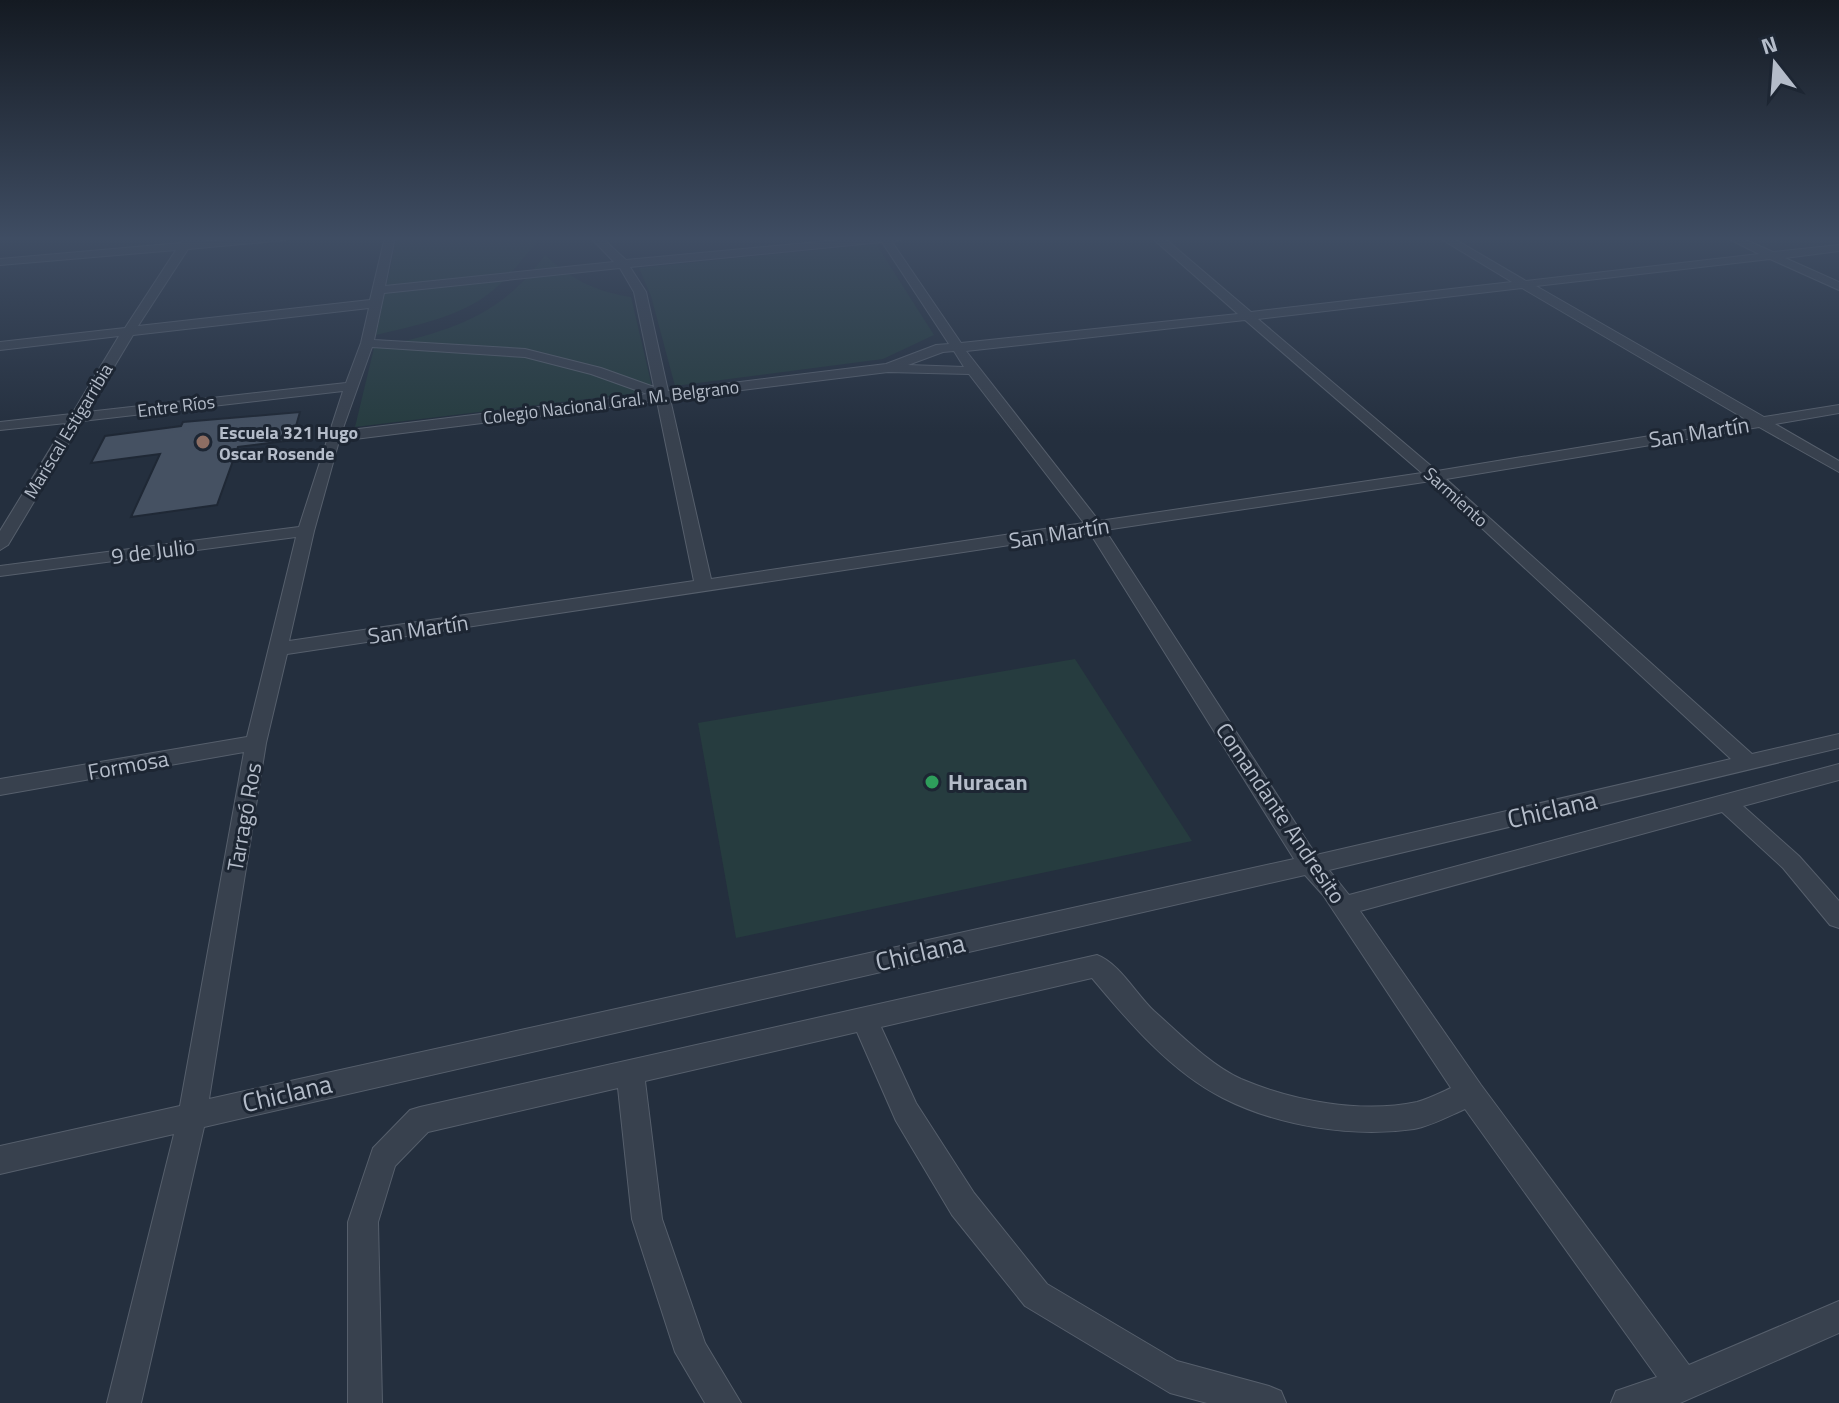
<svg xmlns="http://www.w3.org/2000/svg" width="1839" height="1403" viewBox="0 0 1839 1403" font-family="'Titillium Web',sans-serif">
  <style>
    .green { fill: #263c3f }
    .building { fill: #455162; stroke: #1f2835; stroke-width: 2 }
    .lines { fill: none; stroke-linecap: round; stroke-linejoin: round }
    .street-casing { stroke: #565f6c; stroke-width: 2 }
    .street { fill: #38414e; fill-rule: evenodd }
    .education-dot { fill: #8d6e63; stroke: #1d2633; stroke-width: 3 }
    .leisure-dot { fill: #2e9e5b; stroke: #1d2633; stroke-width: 3 }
    .labels { text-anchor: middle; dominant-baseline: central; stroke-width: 6; stroke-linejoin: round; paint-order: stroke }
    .far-street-label { font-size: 18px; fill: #b4bcc9; stroke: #1d2633 }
    .far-poi-label { font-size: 18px; font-weight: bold; fill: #b4bcc9; stroke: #1d2633; text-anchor: start }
    .street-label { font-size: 22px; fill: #b4bcc9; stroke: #1d2633 }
    .poi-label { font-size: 22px; font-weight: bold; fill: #b4bcc9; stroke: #1d2633; text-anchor: start }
    .near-street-label { font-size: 26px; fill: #b4bcc9; stroke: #1d2633 }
  </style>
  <rect width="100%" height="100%" fill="#242f3e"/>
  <g class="green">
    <path d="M397 237H541C525 255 510 277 491 292 460 317 414 326 376 335Z"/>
    <path d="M876 244 934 335 883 359 675 386 651 296 639 268Z"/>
    <path d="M545 255C570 279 597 292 631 297L653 391 355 427 374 348C446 332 500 318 545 255Z"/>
    <path d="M1075 659 1192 841 736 938 698 723Z"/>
  </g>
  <path class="building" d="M300 412 292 440 238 447 217 505 131 517 160 454 91 463 105 436 181 426 183 422Z"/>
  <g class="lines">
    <g class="street-casing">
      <path id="street" d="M185 237H195L192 242 290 237 285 240 188 249 138 326 370 300 385 237H395L385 286 614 262 590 237H601L626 260 871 237H911L892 242 961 343 1238 314 1151 237H1163L1251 312 1512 282 1438 237H1451L1526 281 1759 254 1725 237H1739L1773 252 1839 245V251L1785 258 1839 282V290L1770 259 1536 286 1764 417 1839 405V413L1775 424 1839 461V472L1759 427 1446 479 1752 754 1839 734V748L1329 870 1349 895 1839 764V780L1743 806 1799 856 1839 901V928L1830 925 1783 868 1722 812 1360 911 1481 1085 1689 1365 1839 1301V1333L1680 1403H1611L1616 1391 1657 1377 1465 1109C1449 1116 1431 1126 1414 1129 1352 1138 1278 1126 1223 1098 1171 1072 1128 1021 1092 978L881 1027 916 1103 974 1193 1047 1284 1177 1361 1269 1386 1281 1391 1286 1403H1207L1170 1393 1025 1306 952 1215 896 1121 857 1032 645 1081 662 1219 705 1343 741 1403H705L675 1352 632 1219 618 1088 428 1132 395 1166 378 1222 382 1403H348V1222L373 1148 410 1110 420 1107 1097 955C1119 963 1136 994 1154 1011 1180 1034 1209 1064 1241 1079 1293 1101 1361 1114 1417 1102 1428 1099 1440 1093 1451 1088L1323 895 1305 875 204 1127 141 1403H107L174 1134 0 1174V1146L180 1106 244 752 0 795V779L247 737 296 537 0 576V566L299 527 343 391 82 421 8 545 0 550V531L66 423 0 430V422L72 414 119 336 0 350V342L125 328 176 250 0 265V259L181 243ZM882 242 949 344 936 345 886 364 668 391 646 292 630 267ZM620 268 634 292 654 387 601 368 525 349 374 340 384 293ZM1522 288 1747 420 1437 471 1258 319ZM369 308 361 343 346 383 87 412 133 335ZM1245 320 1422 473 1099 521 966 351ZM372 347 525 357 591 374 647 394 342 431ZM954 351 964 367 908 365 943 352ZM888 372 969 374 1084 523 711 579 670 399ZM657 401 694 581 289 641 314 531 339 441ZM1431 481 1731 759 1316 855 1105 530ZM1090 533 1294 859 209 1099 266 743 287 654Z"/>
    </g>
    <use href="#street" class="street"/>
  </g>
  <linearGradient id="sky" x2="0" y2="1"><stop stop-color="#141a22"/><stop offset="0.55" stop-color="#3f4d63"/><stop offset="1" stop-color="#3f4d63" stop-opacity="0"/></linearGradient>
  <rect width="1839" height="434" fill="url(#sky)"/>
  <circle class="education-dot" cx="203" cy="442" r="8"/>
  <circle class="leisure-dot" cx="932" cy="782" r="8"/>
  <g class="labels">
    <g class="far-street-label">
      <text transform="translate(611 402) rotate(-7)">Colegio Nacional Gral. M. Belgrano</text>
      <text transform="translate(176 406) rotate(-7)">Entre Ríos</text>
      <text transform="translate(68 431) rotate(-59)">Mariscal Estigarribia</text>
      <text transform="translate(1456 497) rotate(42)">Sarmiento</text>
    </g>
    <g class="far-poi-label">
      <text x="219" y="432">Escuela 321 Hugo<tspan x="219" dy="21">Oscar Rosende</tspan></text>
    </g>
    <g class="street-label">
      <text transform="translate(1699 432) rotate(-9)">San Martín</text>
      <text transform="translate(1059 533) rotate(-9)">San Martín</text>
      <text transform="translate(153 551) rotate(-7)">9 de Julio</text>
      <text transform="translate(418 629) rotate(-8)">San Martín</text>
      <text transform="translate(128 765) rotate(-10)">Formosa</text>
      <text transform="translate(1281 813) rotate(56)">Comandante Andresito</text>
      <text transform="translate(244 817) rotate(-80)">Tarragó Ros</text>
    </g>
    <g class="poi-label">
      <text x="948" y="782">Huracan</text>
    </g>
    <g class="near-street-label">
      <text transform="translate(1552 809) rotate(-13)">Chiclana</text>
      <text transform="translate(920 952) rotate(-13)">Chiclana</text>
      <text transform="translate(287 1093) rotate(-13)">Chiclana</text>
    </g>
  </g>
  <g transform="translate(1775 64) rotate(343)" stroke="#1d2633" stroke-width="6" paint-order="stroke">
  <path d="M0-6L14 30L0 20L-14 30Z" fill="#b4bcc9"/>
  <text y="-12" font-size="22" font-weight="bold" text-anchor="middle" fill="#b4bcc9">N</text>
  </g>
</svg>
